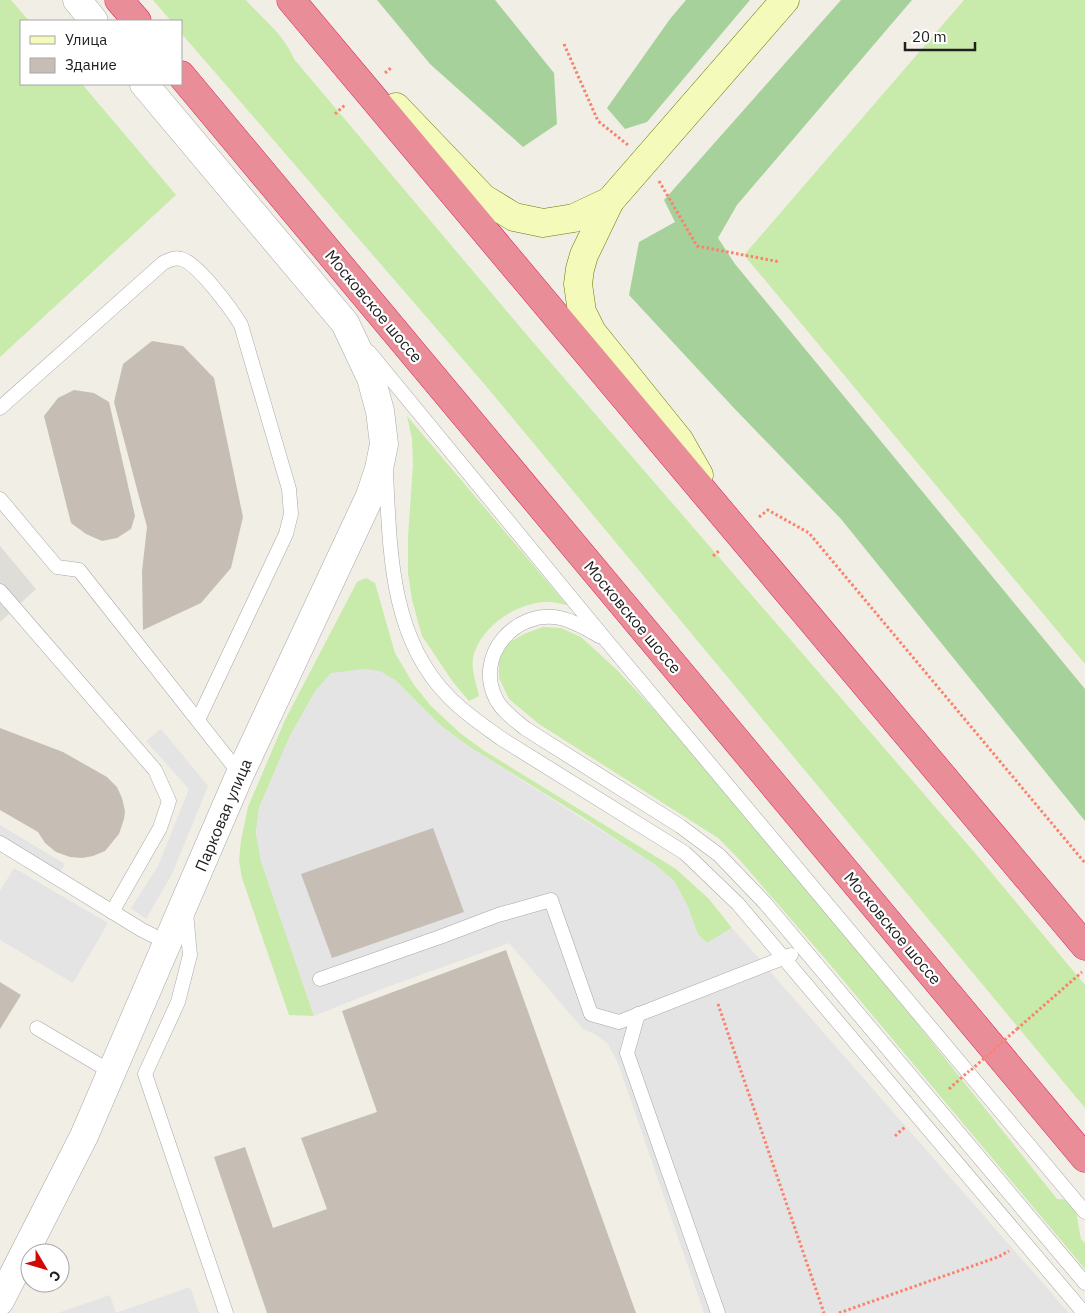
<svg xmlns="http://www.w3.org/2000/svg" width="1085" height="1313" viewBox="0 0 1085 1313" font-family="'IBM Plex Sans',sans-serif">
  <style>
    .airport { fill: #dfddd7 }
    .grass { fill: #c8ebab }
    .forest { fill: #a7d19a }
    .parking { fill: #e4e4e4 }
    .building { fill: #c6beb5 }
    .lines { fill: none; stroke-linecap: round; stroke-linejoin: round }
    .lane-casing { stroke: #a7a7a7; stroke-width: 15 }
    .street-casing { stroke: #a7a7a7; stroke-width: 29 }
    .secondary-casing { stroke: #687b03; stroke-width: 29 }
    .highway-casing { stroke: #df235a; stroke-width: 29 }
    .path { stroke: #fc816b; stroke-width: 3; stroke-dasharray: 2.5 2.5; stroke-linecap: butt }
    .lane { stroke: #fff; stroke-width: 14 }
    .street { stroke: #fff; stroke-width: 28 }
    .secondary { stroke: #f4fbba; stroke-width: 28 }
    .highway { stroke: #e98d99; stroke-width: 28 }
    .path-bridge { stroke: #fc816b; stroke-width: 3; stroke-dasharray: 2.5 2.5; stroke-linecap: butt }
    .labels { text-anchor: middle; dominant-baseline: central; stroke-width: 4.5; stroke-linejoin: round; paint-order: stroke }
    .street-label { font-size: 16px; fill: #202020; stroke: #fff }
  </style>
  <rect width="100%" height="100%" fill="#f1eee6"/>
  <path class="airport" d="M0 546 36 589 0 622Z"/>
  <g class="grass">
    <path d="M0 0H11L29 21H21V84H82L176 195 0 357Z"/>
    <path d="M153 0H246C264 21 283 33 294 59L532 341 975 853 1085 985V1108L486 386 181 33V21H171Z"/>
    <path d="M964 0H1085V664L744 255Z"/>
    <path d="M407 416 567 605C560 604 552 601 544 602 517 604 485 624 475 651 469 665 476 682 479 696L469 701 453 682 422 636 412 600 408 573V536L413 465 412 439Z"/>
    <path d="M366 578 375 583 395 653 414 685 431 706 460 733 483 750 676 869 709 899 732 928 707 943 698 935 687 905 674 881 654 864 584 818 468 746 440 725 395 680 379 671 316 690 290 736 259 808 256 833 261 861 314 1016 289 1015 242 878 239 861 241 840 248 807 285 720 357 582Z"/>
    <path d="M543 627 561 628 581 637 617 670 673 730 810 889 1057 1199 1074 1200 1081 1239 1085 1243V1269L822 955 738 858 718 838 539 724 509 699 499 678V659L508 643 524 634Z"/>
  </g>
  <g class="forest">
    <path d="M377 0H495L554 73 557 124 523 147 430 64Z"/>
    <path d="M686 0H750L647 122 625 129 607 108 670 19Z"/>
    <path d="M841 0H912L737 205 718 238 735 264 1085 689V821L841 519 732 406 629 295 639 242 675 222 664 200Z"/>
  </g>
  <g class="parking">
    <path d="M364 669 380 671 395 680 440 725 468 746 654 864 674 881 687 905 698 935 707 943 732 928 1069 1313H704L618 1063 608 1044 595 1034 583 1029 509 943 379 990 314 1016 261 861 256 833 259 808 290 736 316 690 331 673Z"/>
    <path d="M161 729 208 786 172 874 146 919 131 908 158 866 189 789 146 741Z"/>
    <path d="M0 825 65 864 55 880 0 847Z"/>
    <path d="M14 868 108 923 73 983 0 940V891Z"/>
    <path d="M190 1287 199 1313H58L110 1295 116 1313Z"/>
  </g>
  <g class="building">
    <path d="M152 341 183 346 214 378 243 517 231 568 201 603 143 630 142 571 147 527 114 402 123 364Z"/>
    <path d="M74 390 94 393 109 402 135 516 131 529 117 538 102 541 86 534 71 523 44 416 58 398Z"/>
    <path d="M0 728 63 752 107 777 117 787 122 798 125 811 124 819 119 834 105 851 93 856 82 858 70 857 56 852 45 843 38 832 0 810Z"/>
    <path d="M433 828 464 912 332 958 301 874Z"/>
    <path d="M506 950 636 1313H267L214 1157 245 1147 273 1228 327 1209 301 1138 377 1112 342 1011Z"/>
    <path d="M0 982 21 995 0 1029Z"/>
  </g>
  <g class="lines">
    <g class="lane-casing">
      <g id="lane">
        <path d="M369 352 605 639 1085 1212"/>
        <path d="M0 408 163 263C169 260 174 257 181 259 197 262 232 310 241 325L289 489 291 514 286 534 198 720"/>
        <path d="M386 473C390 550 390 637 448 696 464 713 484 726 502 739L685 853 738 904 1084 1313"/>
        <path d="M0 499 57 567 79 570 240 774"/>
        <path d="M0 591 155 770 169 801 160 828 112 912"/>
        <path d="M599 636C587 629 574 621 560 618 515 609 474 656 496 699 502 711 516 721 526 729L680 826 719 855 765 903 1085 1283"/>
        <path d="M0 843 142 930 168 943"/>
        <path d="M186 913 190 955 178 1002 145 1074 226 1313"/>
        <path d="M320 979 440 937 498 915 551 900 591 1014 619 1022 791 955"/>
        <path d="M638 1014 627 1053 718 1313"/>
        <path d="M37 1028 111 1072"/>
      </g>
    </g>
    <g class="street-casing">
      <g id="street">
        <path d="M77 0 94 21"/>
        <path d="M0 1301 84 1136 240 774 370 496 379 469 384 444 380 411 371 378 345 323 144 84"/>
      </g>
    </g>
    <g class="secondary-casing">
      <g id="secondary">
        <path d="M396 107 483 198 514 217 543 223 574 218 610 201"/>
        <path d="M699 475 679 440 592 332 582 312 578 284 580 269 584 255 610 201 785 0"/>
      </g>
    </g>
    <g class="highway-casing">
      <g id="highway">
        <path d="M119 0 137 21"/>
        <path d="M291 0 1085 946"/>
        <path d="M181 75 1085 1158"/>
      </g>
    </g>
    <g class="path">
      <path d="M564 44 598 121 628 145"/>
      <path d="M385 73 392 67"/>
      <path d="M335 114 345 105"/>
      <path d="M659 181 697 246 780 262"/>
      <path d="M759 517 768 510 809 533 1085 863"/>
      <path d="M713 556 720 550"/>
      <path d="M718 1004 824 1313"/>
      <path d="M1017 1029 1082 972"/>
      <path d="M895 1136 905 1127"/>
      <path d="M839 1313 998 1257 1009 1251"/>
    </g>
    <use href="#lane" class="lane"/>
    <use href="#street" class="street"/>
    <use href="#secondary" class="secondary"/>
    <use href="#highway" class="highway"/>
    <g class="path-bridge">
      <path d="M971 1070 1017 1029"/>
      <path d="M949 1089 969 1071"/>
    </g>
  </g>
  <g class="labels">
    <g class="street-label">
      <text transform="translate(374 306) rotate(50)">Московское шоссе</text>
      <text transform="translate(633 617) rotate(50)">Московское шоссе</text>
      <text transform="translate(223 815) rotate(-67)">Парковая улица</text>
      <text transform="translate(893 928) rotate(50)">Московское шоссе</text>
    </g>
  </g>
  <rect x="20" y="20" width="162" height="65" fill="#ffffff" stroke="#a6a6a6"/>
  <rect x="30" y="36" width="25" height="8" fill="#f4fbba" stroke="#a6a6a6"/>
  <text x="65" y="45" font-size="15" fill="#202020">Улица</text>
  <rect x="30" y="58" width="25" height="15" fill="#c6beb5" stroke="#a6a6a6"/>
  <text x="65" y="70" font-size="15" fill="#202020">Здание</text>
  <g transform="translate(45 1268) rotate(128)"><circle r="24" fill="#ffffff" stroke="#a6a6a6"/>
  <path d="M0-4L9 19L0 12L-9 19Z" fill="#d00a00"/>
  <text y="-8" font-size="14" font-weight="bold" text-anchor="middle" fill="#202020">С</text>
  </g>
  <path d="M905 42v8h70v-8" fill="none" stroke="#202020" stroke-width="2.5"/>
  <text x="912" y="42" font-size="15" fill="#202020" stroke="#ffffff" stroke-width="4" paint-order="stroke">20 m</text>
</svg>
